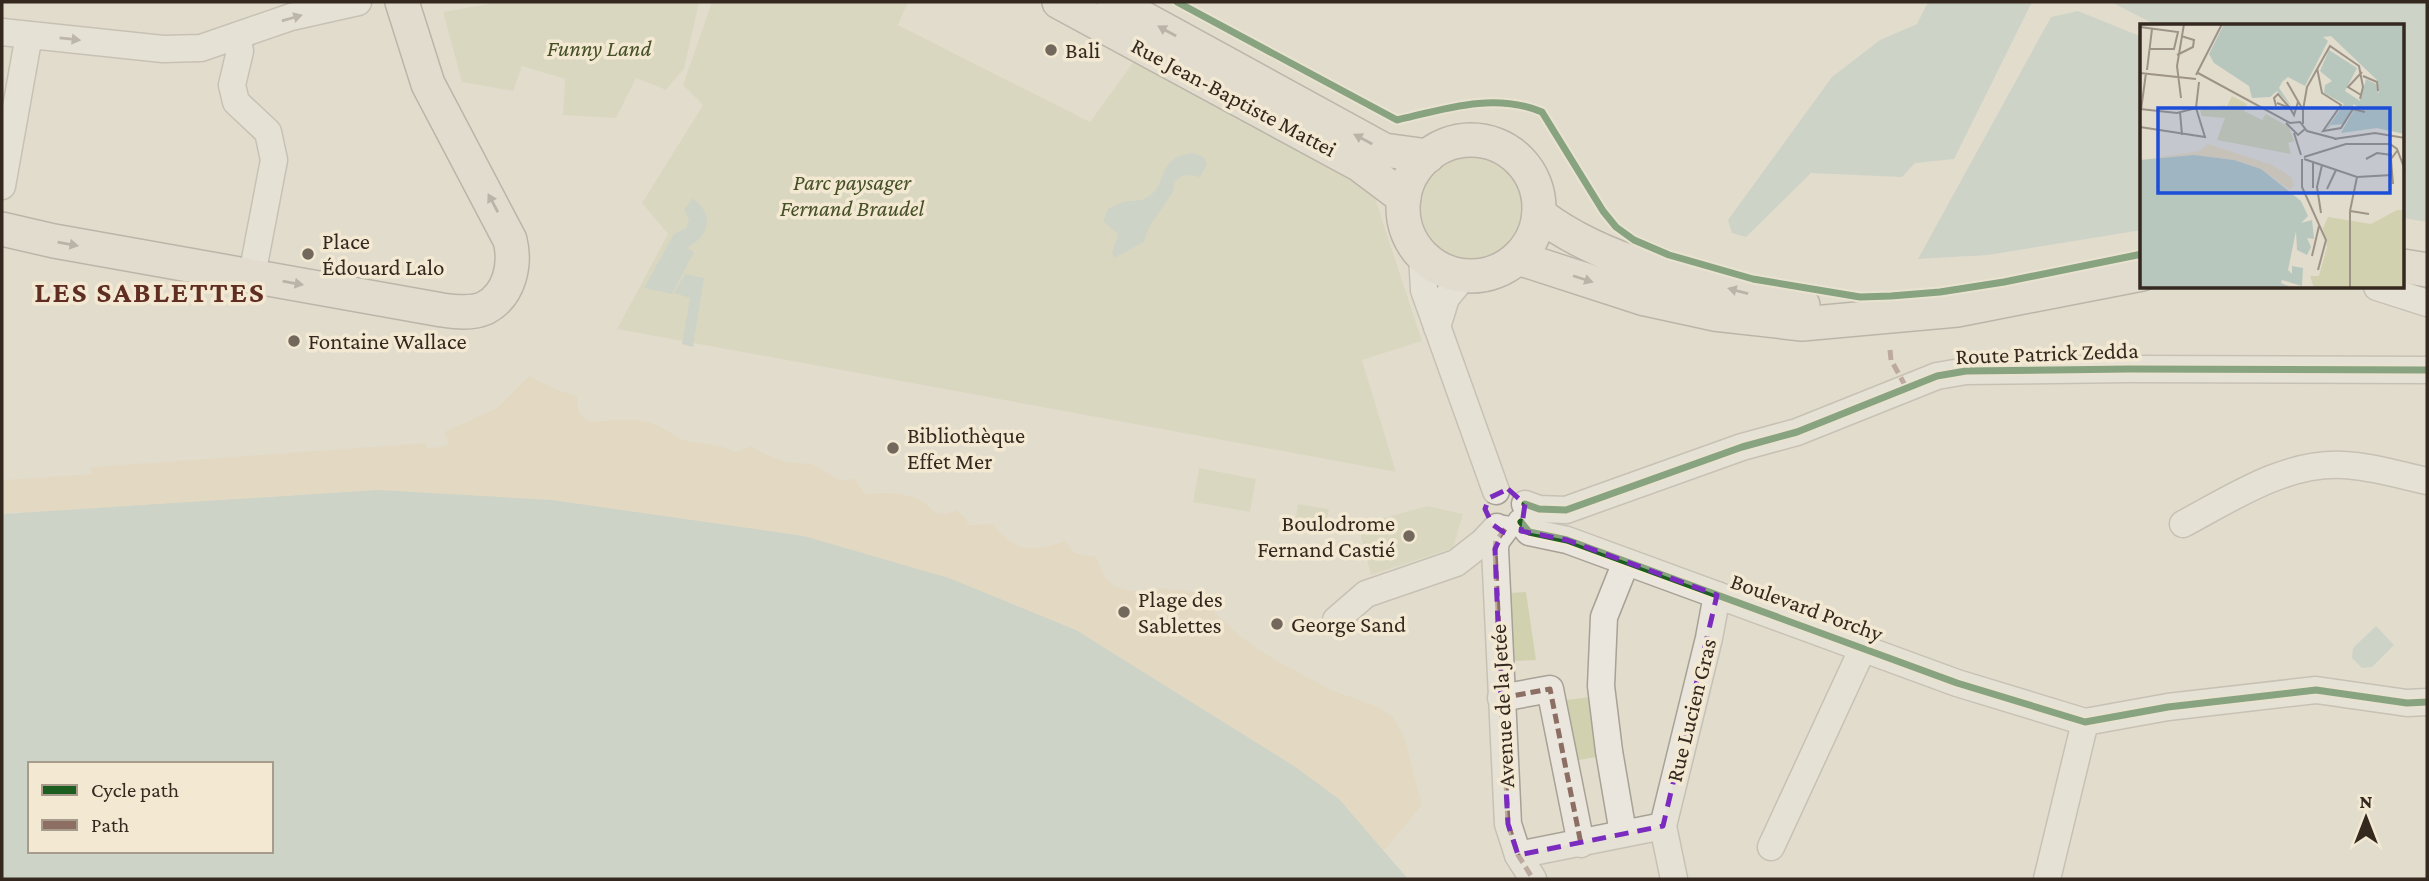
<svg xmlns="http://www.w3.org/2000/svg" width="2429" height="881" viewBox="0 0 2429 881" font-family="'Crimson Pro',serif">
  <style>
    .green { fill: #d1d1b0 }
    .sand { fill: #e4d6b6 }
    .water { fill: #b7c7be; fill-rule: evenodd }
    .lines { fill: none; stroke-linecap: round; stroke-linejoin: round }
    .minor-casing { stroke: #a7a196; stroke-width: 29 }
    .major-casing { stroke: #8d867d; stroke-width: 36 }
    .minor { stroke: #eae6dd; stroke-width: 26 }
    .major { stroke: #e2dcd0; stroke-width: 33 }
    .quiet { stroke: #8d6e63; stroke-width: 5; stroke-dasharray: 10 5; stroke-linecap: butt }
    .cycleway-casing { stroke: #f3e9d3; stroke-width: 11 }
    .cycleway { stroke: #1b5e20; stroke-width: 7 }
    .oneway { fill: #90887e }
    .oneway2 { fill: #8c8278 }
    .marked { fill: none; stroke: #7b2cbf; stroke-width: 5; stroke-dasharray: 14 9; stroke-linejoin: round }
    .poi-dot { fill: #72685c; stroke: #f3e9d3; stroke-width: 2.5 }
    .labels { text-anchor: middle; dominant-baseline: central; stroke-width: 7; stroke-linejoin: round; paint-order: stroke }
    .park-label { font-size: 23px; font-style: italic; fill: #465027; stroke: #f3e9d3 }
    .poi-label { font-size: 23px; fill: #35291f; stroke: #f3e9d3; text-anchor: start }
    .street-label { font-size: 23px; fill: #35291f; stroke: #f3e9d3 }
    .district-label { font-size: 30px; font-weight: bold; letter-spacing: 2px; fill: #5f2d21; stroke: #f3e9d3 }
    .inset-river { fill: none; stroke: #b7c7be; stroke-width: 3.5 }
    .inset-road { fill: none; stroke: #9d9487; stroke-width: 2 }
    .view { fill: #1d4ed8; fill-opacity: 0.15; stroke: #1d4ed8; stroke-width: 3.5 }
    .inset-edge { fill: none; stroke: #35291f; stroke-width: 3.5 }
  </style>
  <rect width="100%" height="100%" fill="#e2dccd"/>
  <g class="green">
    <path d="M500 2H699L684 69 666 90 636 78 616 118 563 115 565 79 522 66 513 91 462 82 443 12Z"/>
    <path d="M712 2H908L898 25 1090 122 1134 61 1373 192 1422 341 1362 360 1396 472 617 329 668 234 642 203 703 105 683 85Z"/>
    <circle cx="1471" cy="209" r="67"/>
    <path d="M1199 468 1256 479 1250 512 1193 502Z"/>
    <path d="M1298 504 1329 509 1324 534 1294 529Z"/>
    <path d="M1428 506 1463 514 1453 548 1371 575 1358 525Z"/>
    <path d="M1526 592 1536 660 1513 661 1511 593Z"/>
    <path d="M1591 697 1596 757 1568 762 1558 701Z"/>
  </g>
  <path class="sand" d="M529 376 560 391 577 396 579 413 589 422C610 421 634 416 654 424 666 428 675 438 688 441 705 445 719 443 735 452L752 446 765 454 787 462 812 464 842 481 854 478 865 494C883 492 899 492 916 498 934 505 932 521 956 510L964 516 969 525 993 524C1017 553 1030 552 1065 541L1075 553 1096 557 1105 577 1115 587 1148 594 1163 588 1193 592 1240 636 1275 660 1332 690 1379 707 1394 718 1405 739 1422 805 1383 852 1338 799 16 512 2 514V480L91 474V467L426 443 427 449 449 445 444 432 497 408Z"/>
  <g class="water">
    <path d="M1928 2H2032L1954 159 1915 163 1902 177 1811 173 1746 237 1732 233 1728 220 1832 77 1880 40 1917 24Z"/>
    <path d="M2111 2H2427V222L2403 218V26H2158Z"/>
    <path d="M2078 11 2142 37V230L1988 255 1918 259 2051 17Z"/>
    <path d="M1192 153 1204 157 1207 164 1200 177 1189 175 1182 176 1175 181 1173 192 1149 227 1144 242 1114 258 1112 253 1118 234 1103 221 1108 209C1113 207 1118 204 1123 202 1130 200 1139 202 1146 198 1170 186 1153 159 1192 153Z"/>
    <path d="M693 198C714 215 711 235 687 248L694 252 672 294 644 288 674 234 686 228 689 220 684 210Z"/>
    <path d="M685 274 704 278 693 347 682 344 690 298 674 293Z"/>
    <path d="M378 490 552 500 804 536 949 578 1076 630 1294 766 1339 799 1408 879H2V514ZM30 764H271V851H30Z"/>
    <path d="M2376 626 2394 645 2372 667 2362 668 2352 658 2353 648Z"/>
  </g>
  <g class="lines">
    <g class="minor-casing">
      <g id="minor">
        <path d="M2 32 163 49 201 48 291 17 358 2"/>
        <path d="M237 36 240 51 232 85 236 102 268 132 274 160 252 275"/>
        <path d="M2 186 29 35"/>
        <path d="M1422 255 1424 290 1496 491"/>
        <path d="M2377 287 2427 303"/>
        <path d="M1437 327 1446 298 1464 276"/>
        <path d="M1525 504 1539 509 1566 510 1742 447 1797 432 1937 376 1966 371 2129 369 2427 370"/>
        <path d="M1521 522 1529 532 1567 540 1957 683 2085 722 2168 707 2316 690 2407 703 2427 702"/>
        <path d="M2183 524C2232 498 2285 462 2343 465 2371 466 2399 475 2427 481"/>
        <path d="M1505 529 1496 541 1495 549 1508 824 1518 855 1533 879"/>
        <path d="M1336 620 1366 594 1456 563 1483 542 1497 527"/>
        <path d="M1501 698 1550 689 1581 844"/>
        <path d="M1623 833 1609 751 1601 686 1604 617 1626 562"/>
        <path d="M1771 847 1863 648"/>
        <path d="M1518 855 1663 826"/>
        <path d="M1674 879 1663 826 1709 638 1717 595"/>
        <path d="M2047 879 2085 722"/>
      </g>
    </g>
    <g class="major-casing">
      <g id="major">
        <path d="M1059 2 1360 165 1404 198"/>
        <path d="M1114 2 1384 150 1428 156"/>
        <circle cx="1471" cy="208" r="68"/>
        <path d="M1539 214C1608 268 1718 288 1803 305"/>
        <path d="M2 229 54 241 442 310C456 312 472 314 485 308 510 295 516 264 510 240L428 84 402 2"/>
        <path d="M1518 258 1645 299 1714 314 1802 324 1957 310 2142 274"/>
        <path d="M2403 266 2427 270"/>
      </g>
    </g>
    <use href="#minor" class="minor"/>
    <use href="#major" class="major"/>
    <g class="quiet">
      <path d="M1890 350 1891 360 1906 387"/>
      <path d="M1505 529 1496 541 1495 549 1508 824 1518 855 1533 879"/>
      <path d="M1501 698 1550 689 1581 844"/>
    </g>
    <g class="cycleway-casing">
      <g id="cycleway">
        <path d="M1177 2 1397 120C1444 109 1494 92 1542 112L1603 211 1616 227 1634 240 1669 255 1753 279 1860 297 1891 296 1940 292 2004 282 2142 254"/>
        <path d="M1525 504 1539 509 1566 510 1742 447 1797 432 1937 376 1966 371 2129 369 2427 370"/>
        <path d="M1521 522 1529 532 1567 540 1957 683 2085 722 2168 707 2316 690 2407 703 2427 702"/>
      </g>
    </g>
    <use href="#cycleway" class="cycleway"/>
  </g>
  <defs><path id="oneway-solid" d="M-6-.8H1V-3.2L6.5 0L1 3.2V.8H-6Z" transform="scale(1.75)"/></defs>
  <g class="oneway">
    <use href="#oneway-solid" transform="translate(292 18) rotate(-16)"/>
    <use href="#oneway-solid" transform="translate(70 39) rotate(6)"/>
  </g>
  <g class="oneway2">
    <use href="#oneway-solid" transform="translate(1167 31) rotate(-151)"/>
    <use href="#oneway-solid" transform="translate(1363 139) rotate(-152)"/>
    <use href="#oneway-solid" transform="translate(493 203) rotate(-118)"/>
    <use href="#oneway-solid" transform="translate(68 244) rotate(10)"/>
    <use href="#oneway-solid" transform="translate(1583 279) rotate(18)"/>
    <use href="#oneway-solid" transform="translate(293 283) rotate(10)"/>
    <use href="#oneway-solid" transform="translate(1738 291) rotate(-165)"/>
  </g>
  <path d="M0 0H2429V881H0ZM1508 489 1525 504 1521 531 1567 540 1717 595 1663 826 1518 855 1508 824 1501 698 1495 549 1503 532 1492 524 1485 509 1489 498Z" fill="#e2dccd" fill-opacity=".55" fill-rule="evenodd"/>
  <path class="marked" d="M1508 489 1525 504 1521 531 1567 540 1717 595 1663 826 1518 855 1508 824 1501 698 1495 549 1503 532 1492 524 1485 509 1489 498Z"/>
  <g class="poi-dot">
    <circle cx="1051" cy="50" r="7"/>
    <circle cx="308" cy="254" r="7"/>
    <circle cx="294" cy="341" r="7"/>
    <circle cx="893" cy="448" r="7"/>
    <circle cx="1409" cy="536" r="7"/>
    <circle cx="1124" cy="612" r="7"/>
    <circle cx="1277" cy="624" r="7"/>
  </g>
  <g class="labels">
    <g class="park-label">
      <text x="599" y="48">Funny Land</text>
      <text x="852" y="182">Parc paysager<tspan x="852" dy="26">Fernand Braudel</tspan></text>
    </g>
    <g class="poi-label">
      <text x="1065" y="50">Bali</text>
      <text x="322" y="241">Place<tspan x="322" dy="26">Édouard Lalo</tspan></text>
      <text x="308" y="341">Fontaine Wallace</text>
      <text x="907" y="435">Bibliothèque<tspan x="907" dy="26">Effet Mer</tspan></text>
      <text x="1395" y="523" text-anchor="end">Boulodrome<tspan x="1395" dy="26">Fernand Castié</tspan></text>
      <text x="1138" y="599">Plage des<tspan x="1138" dy="26">Sablettes</tspan></text>
      <text x="1291" y="624">George Sand</text>
    </g>
    <g class="street-label">
      <text transform="translate(1234 97) rotate(28)">Rue Jean-Baptiste Mattei</text>
      <text transform="translate(2047 353) rotate(-2)">Route Patrick Zedda</text>
      <text transform="translate(1807 607) rotate(20)">Boulevard Porchy</text>
      <text transform="translate(1502 706) rotate(-93)">Avenue de la Jetée</text>
      <text transform="translate(1691 710) rotate(-76)">Rue Lucien Gras</text>
    </g>
    <g class="district-label">
      <text x="150" y="291">LES SABLETTES</text>
    </g>
  </g>
  <g transform="translate(2140 24)">
    <rect width="264" height="264" fill="#e2dccd"/>
    <path d="M92 72 107 80 104 87 122 96 126 90 149 103 154 117 148 119 151 130 77 116 85 94 62 92 60 86 85 81V86ZM257 186H264V264H174L170 252H179L187 223 183 204 188 193 231 200Z" fill="#d1d1b0"/>
    <path d="M68 120 132 141 151 153 154 161 150 166 121 145 94 136 54 131 0 136 60 127Z" fill="#e4d6b6"/>
    <path d="M84 0H264V110L237 104 201 109 214 86 220 85 214 80 205 100 191 101 185 107 204 80 184 69 185 61 192 57 180 47 189 26 217 44 205 67 220 77 226 55 236 60 239 71 237 56 191 12 183 13 188 17 165 62 148 53 142 58 139 64 152 83 137 67 130 73 112 74 109 62 74 39 69 30ZM54 131 94 136 121 145 161 177 168 192 161 199 172 196 174 215 167 214 171 223 167 231 157 226 156 207 148 246 152 250V242L163 244 162 262 142 256 141 259 153 264H0V136Z" fill="#b7c7be"/>
    <path class="inset-river" d="M117 67 191 0"/>
    <path class="inset-road" d="M0 3 38 8 34 25H9M37 31 53 23 54 16 41 12M177 44 182 69 201 81 183 107 201 104 213 85 225 88M7 46 12 5M0 49 56 55M58 49 150 99 160 98 167 107 197 115M56 51 82 0M223 52 237 58 238 67M147 58 163 86V100M221 71 208 63 222 48M41 74 37 42 44 0M136 82 134 74 138 70 150 84 137 79M150 84 154 91 158 78M0 85 37 89 56 84M1 86 6 49M163 86 167 63 190 22 219 42 223 63 220 75M40 88 42 111M146 99 158 111 165 105M0 103 65 113 56 84 59 58M154 109 161 131M194 115 235 109 265 114M164 133 206 120H250L257 125 265 146M162 135V163L186 216 178 246M164 135 217 153 252 151M226 135 237 129 252 131M217 153 210 187 229 190M253 160 251 135 257 127M173 164V138M187 165 196 146M210 187V264M181 189 177 163 182 141M172 232 179 202"/>
    <path class="view" d="M18 84H250V169H18Z"/>
    <rect width="264" height="264" class="inset-edge"/>
  </g>
  <rect width="2429" height="881" fill="none" stroke="#35291f" stroke-width="7"/>
  <rect x="28" y="762" width="245" height="91" fill="#f3e9d3" stroke="#a79c8b" stroke-width="2"/>
  <rect x="42" y="785" width="35" height="10" fill="#1b5e20" stroke="#a79c8b" stroke-width="2"/>
  <text x="91" y="797" font-size="21" fill="#35291f">Cycle path</text>
  <rect x="42" y="820" width="35" height="10" fill="#8d6e63" stroke="#a79c8b" stroke-width="2"/>
  <text x="91" y="832" font-size="21" fill="#35291f">Path</text>
  <g transform="translate(2366 818)" stroke="#f3e9d3" stroke-width="5" paint-order="stroke">
  <path d="M0-5L12 26L0 18L-12 26Z" fill="#35291f"/>
  <text y="-10" font-size="19" font-weight="bold" text-anchor="middle" fill="#35291f">N</text>
  </g>
</svg>
